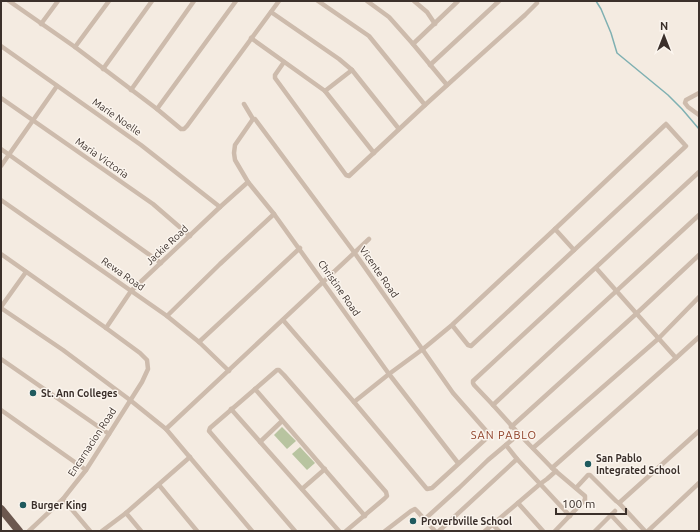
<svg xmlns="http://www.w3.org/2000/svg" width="700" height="532" viewBox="0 0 700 532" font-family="Ubuntu,sans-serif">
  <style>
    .green { fill: #b8c4a0 }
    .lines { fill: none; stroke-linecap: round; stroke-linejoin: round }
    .stream { stroke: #7fb0b2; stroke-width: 1.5 }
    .minor { stroke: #cdbbac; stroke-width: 4.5 }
    .trunk { stroke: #6c584f; stroke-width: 8 }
    .poi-dot { fill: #1f5a5e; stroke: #fbf5ee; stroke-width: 1.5 }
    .labels { text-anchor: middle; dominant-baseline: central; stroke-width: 3; stroke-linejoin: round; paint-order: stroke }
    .street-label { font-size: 10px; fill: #3b302b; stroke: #fbf5ee }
    .poi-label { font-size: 10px; font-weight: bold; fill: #3b302b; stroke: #fbf5ee; text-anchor: start }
    .neighbourhood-label { font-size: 11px; letter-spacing: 1px; fill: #8c3b22; stroke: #fbf5ee }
  </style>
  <rect width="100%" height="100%" fill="#f4ebe1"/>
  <g class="green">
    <path d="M282 427 296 441 287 449 274 435Z"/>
    <path d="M300 447 315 463 307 470 292 454Z"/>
  </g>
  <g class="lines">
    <path class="stream" d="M596 1 601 9 611 33 617 53 668 95 682 109 699 129"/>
    <g class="minor">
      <path d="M9 1 75 47 157 109 181 129H184L187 126 279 1"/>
      <path d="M318 1 369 36 425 105"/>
      <path d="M367 1 389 17 413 44 447 85"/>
      <path d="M414 1 427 12 435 24"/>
      <path d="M271 12 339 59 352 70 399 129"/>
      <path d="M41 24 58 1"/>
      <path d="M251 38 325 91 374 153"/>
      <path d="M413 44 458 1"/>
      <path d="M1 46 141 145 220 207"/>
      <path d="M75 47 109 1"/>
      <path d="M284 62 275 75V78L346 175 349 176 425 105 525 15 537 3"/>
      <path d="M430 65 499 1"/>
      <path d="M103 69 152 1"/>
      <path d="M131 90 194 1"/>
      <path d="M325 91 352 70"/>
      <path d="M699 93 686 100 685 103 688 107 699 115"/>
      <path d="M1 98 153 204 190 236"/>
      <path d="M244 104 253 119H255L354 252 453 393 489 434V436L432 488 427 489 354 402 283 320"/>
      <path d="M157 109 236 1"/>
      <path d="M253 119 235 145 234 153 235 160 248 182 274 214 389 374 458 463"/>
      <path d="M1 149 161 263"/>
      <path d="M1 166 57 86"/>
      <path d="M1 200 167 316 199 342 229 371"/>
      <path d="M555 229 574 250"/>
      <path d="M1 254 106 328 140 353 147 360 148 369 142 382 109 434 86 470 74 485 63 499 29 531"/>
      <path d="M596 268 676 358"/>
      <path d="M1 307 26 272"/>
      <path d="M1 308 63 350 130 400 166 429 252 531"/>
      <path d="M167 316 220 264 274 214"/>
      <path d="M106 328 131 291 220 207 248 182"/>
      <path d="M199 342 300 248"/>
      <path d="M1 359 109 434"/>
      <path d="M255 389 365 516"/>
      <path d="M354 402 389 374 423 349 452 325 555 229 665 125 666 124 685 145 686 146 471 346 468 345 452 325"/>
      <path d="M493 405C561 341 631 278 699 215"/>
      <path d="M231 409 339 531"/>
      <path d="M1 410 86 470"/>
      <path d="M511 427 636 314 699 255"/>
      <path d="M166 429 369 239"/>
      <path d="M260 442 282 421"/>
      <path d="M506 445 517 459 570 516"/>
      <path d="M533 448 658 339 699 297"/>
      <path d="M552 468 676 358 699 337"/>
      <path d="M159 485 197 531"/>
      <path d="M576 488 588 475H590L616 501 619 503 645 531"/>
      <path d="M302 489 325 469"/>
      <path d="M63 499 90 531"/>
      <path d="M518 503 543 531"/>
      <path d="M619 503 699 431"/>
      <path d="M126 513 141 531"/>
      <path d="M611 515 626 531"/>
      <path d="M425 519 459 488 488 460 519 434"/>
      <path d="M492 524 499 531"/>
      <path d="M102 531 126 513 190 457"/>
      <path d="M295 531 209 431 210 428 277 370H279L284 375 386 492 387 496 384 499 346 531"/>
      <path d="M385 531 411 511 415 509 417 511 435 531"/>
      <path d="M439 531 517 459"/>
      <path d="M485 531 540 484 547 479 556 471"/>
      <path d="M555 531 583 502 585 500V496L552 468 519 434 493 405 474 385 473 383V381L699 172"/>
      <path d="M595 531 615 511"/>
      <path d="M648 531 699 483"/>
    </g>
    <path class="trunk" d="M1 509 19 531"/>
  </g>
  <g class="poi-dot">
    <circle cx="33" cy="393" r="4"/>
    <circle cx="588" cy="464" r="4"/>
    <circle cx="23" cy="505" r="4"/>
    <circle cx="413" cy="521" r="4"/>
  </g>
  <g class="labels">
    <g class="street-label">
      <text transform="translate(117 117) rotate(35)">Marie Noelle</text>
      <text transform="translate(102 158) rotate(35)">Maria Victoria</text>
      <text transform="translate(167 245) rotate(-43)">Jackie Road</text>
      <text transform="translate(379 272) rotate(55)">Vicente Road</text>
      <text transform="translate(123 274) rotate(35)">Rewa Road</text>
      <text transform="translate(339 288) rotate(55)">Christine Road</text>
      <text transform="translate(92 442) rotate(-57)">Encarnacion Road</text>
    </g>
    <g class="poi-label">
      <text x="41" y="393">St. Ann Colleges</text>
      <text x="596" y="458">San Pablo<tspan x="596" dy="12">Integrated School</tspan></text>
      <text x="31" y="505">Burger King</text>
      <text x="421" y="521">Proverbville School</text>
    </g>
    <g class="neighbourhood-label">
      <text x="504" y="435">SAN PABLO</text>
    </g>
  </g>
  <rect width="700" height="532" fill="none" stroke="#3b302b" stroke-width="4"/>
  <g transform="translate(664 36)" stroke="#fbf5ee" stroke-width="3" paint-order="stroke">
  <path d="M0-3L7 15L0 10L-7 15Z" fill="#3b302b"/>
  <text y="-6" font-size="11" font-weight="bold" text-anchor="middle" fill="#3b302b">N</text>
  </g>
  <path d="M556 508v6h70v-6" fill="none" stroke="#3b302b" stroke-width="2"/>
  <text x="562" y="508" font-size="12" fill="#3b302b" stroke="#fbf5ee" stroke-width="3" paint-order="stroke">100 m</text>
</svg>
